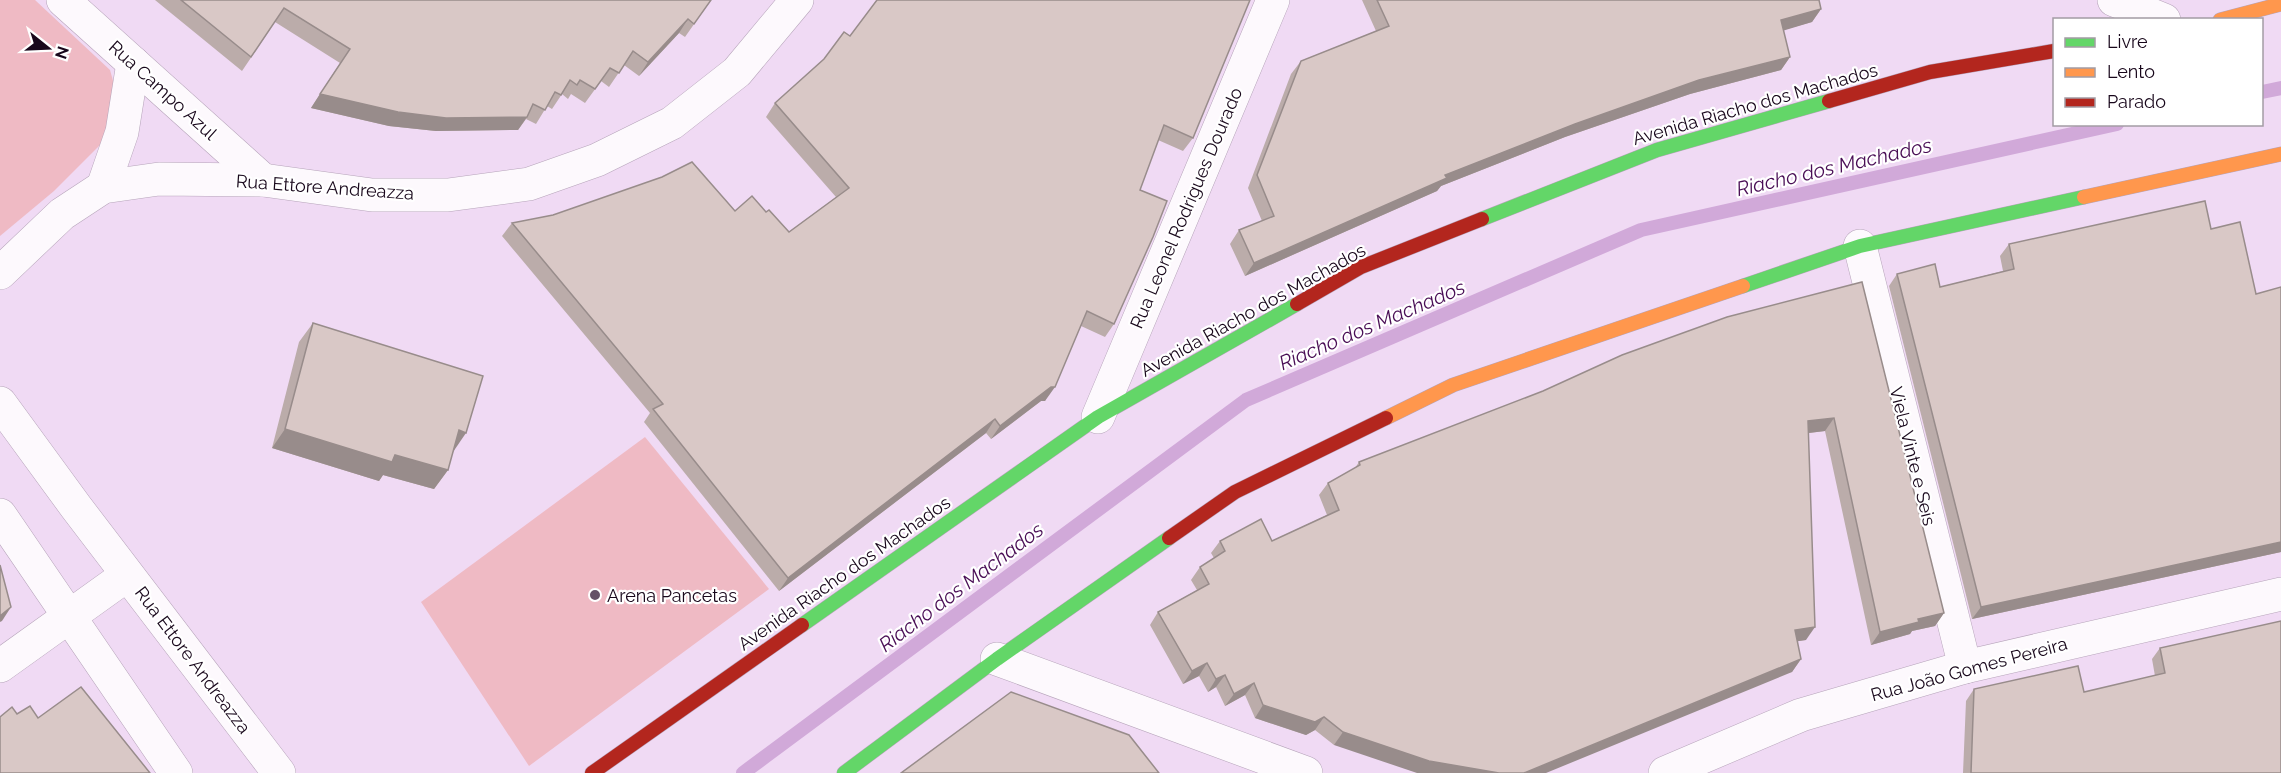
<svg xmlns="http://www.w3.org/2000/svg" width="2281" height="773" viewBox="0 0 2281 773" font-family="Raleway,sans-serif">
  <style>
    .green { fill: #efbac4 }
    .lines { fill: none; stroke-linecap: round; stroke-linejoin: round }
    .stream { stroke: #d1a9d9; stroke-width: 14 }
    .street-casing { stroke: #b6a4ba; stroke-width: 34 }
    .fast-casing { stroke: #b6a4ba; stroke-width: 15 }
    .slow-casing { stroke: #b6a4ba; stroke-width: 15 }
    .jam-casing { stroke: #b6a4ba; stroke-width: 15 }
    .street { stroke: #fdf9fd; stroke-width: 33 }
    .fast { stroke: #63d668; stroke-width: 14 }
    .slow { stroke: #ff974d; stroke-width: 14 }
    .jam { stroke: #b3261e; stroke-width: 14 }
    .wall { fill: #bbacaa }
    .shaded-wall { fill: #988c8b }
    .building { fill: #d9c8c6; stroke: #988c8b; stroke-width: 1.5 }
    .poi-dot { fill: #645167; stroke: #fff; stroke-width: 2 }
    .labels { text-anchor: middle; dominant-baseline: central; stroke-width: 4.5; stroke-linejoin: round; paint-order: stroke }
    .street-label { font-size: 18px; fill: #18071b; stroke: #fff }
    .poi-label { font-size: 18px; fill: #18071b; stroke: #fff; text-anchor: start }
    .water-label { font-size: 20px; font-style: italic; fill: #490d55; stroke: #fff }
  </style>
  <rect width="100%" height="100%" fill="#f0daf4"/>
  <g class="green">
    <path d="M0 0H35L110 70 121 109 110 135 54 191 0 236Z"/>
    <path d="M645 437 769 589 529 766 421 602Z"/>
  </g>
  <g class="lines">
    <g class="stream">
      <path d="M2262 92 2281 88"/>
      <path d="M743 773 1246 400 1641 230 2117 124"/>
    </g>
    <g class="street-casing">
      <g id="street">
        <path d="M63 0 263 180"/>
        <path d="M2114 0 2164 20"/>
        <path d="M103 187 122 132 133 63"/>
        <path d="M1860 246 1965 667"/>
        <path d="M0 273 62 214 103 187 159 179 263 180 372 195H448L529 184 597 160 672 123 737 72 797 0"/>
        <path d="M0 403 76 507 279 773"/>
        <path d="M1098 417 1273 0"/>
        <path d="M0 515 176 773"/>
        <path d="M997 659 1306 773"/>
        <path d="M0 666 127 575"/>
        <path d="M1665 773 1801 715 1965 667 2281 594"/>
      </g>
    </g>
    <g class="fast-casing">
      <g id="fast">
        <path d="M1482 219 1657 150 1829 101"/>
        <path d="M1743 286 1860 246 2084 197"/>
        <path d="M802 625 1098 417 1297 304"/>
        <path d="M844 773 997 659 1169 538"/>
      </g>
    </g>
    <g class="slow-casing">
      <g id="slow">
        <path d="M2220 20 2281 4"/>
        <path d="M2084 197 2281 154"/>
        <path d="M1386 418 1453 385 1743 286"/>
      </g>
    </g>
    <g class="jam-casing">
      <g id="jam">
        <path d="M1829 101 1930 72 2054 51"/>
        <path d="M1297 304 1361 267 1482 219"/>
        <path d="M1169 538 1235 492 1386 418"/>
        <path d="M592 773 802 625"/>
      </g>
    </g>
    <use href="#street" class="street"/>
    <use href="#fast" class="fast"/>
    <use href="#slow" class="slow"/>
    <use href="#jam" class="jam"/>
  </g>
  <g class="wall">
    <path d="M155 0H711L685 37 679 33 639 76 624 65 609 87 601 81 585 103 571 94 568 99 562 94 552 109 547 106 536 124 526 119 518 130 436 131 389 126 311 108 340 63 275 22 242 71Z"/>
    <path d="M877 0 1193 138 1183 151 1158 140 1140 190 1114 324 1105 337 1081 326 1045 401H1041L991 439 986 433 779 591 644 422 650 413 502 236 512 223 735 211 766 212 789 232 836 197 766 117 775 103 850 36Z"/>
    <path d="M1362 0H1819L1821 9 1812 22 1783 30 1790 57 1781 70 1690 94 1565 137 1441 186 1437 191 1245 276 1230 244 1239 230 1262 221 1248 188 1291 74 1301 61 1376 31Z"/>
    <path d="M2211 229 2256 294 2281 287V552L1972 619 1889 286 1897 274 1940 287 2003 271 2000 256 2009 244Z"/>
    <path d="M1862 282 1944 613 1935 626 1912 631 1910 634 1871 645 1825 431 1809 433 1806 640 1797 641 1801 659 1792 672 1334 745 1315 730 1306 735 1255 718 1245 695 1225 706 1216 687 1208 692 1199 676 1183 684 1150 625 1158 612 1197 590 1191 580 1200 567 1214 558 1211 553 1220 541H1272L1327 515 1319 495 1328 483 1355 468 1359 462Z"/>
    <path d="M313 323 453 451 448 470 434 489 383 475 379 481 272 448 299 342Z"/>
    <path d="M2160 648 2281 773H1963L1966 701 1974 689 2084 692 2155 676 2152 659Z"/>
  </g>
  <g class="shaded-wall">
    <path d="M1821 9 1812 22 1772 34 1781 20Z"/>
    <path d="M688 19 679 33 639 76 648 62Z"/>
    <path d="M1790 57 1781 70 1690 94 1565 137 1441 186 1437 191 1245 276 1254 263 1445 175 1575 124 1699 80Z"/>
    <path d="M320 94 527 117 518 130 436 131 389 126 311 108Z"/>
    <path d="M1051 387H1055L1045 401H1041L991 439 1000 426Z"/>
    <path d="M1834 418 1825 431 1800 434 1808 421Z"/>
    <path d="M995 419 986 433 779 591 788 578Z"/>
    <path d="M285 429 395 455 448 470 434 489 383 475 379 481 272 448Z"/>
    <path d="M459 430 466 433 453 452Z"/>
    <path d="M2281 542V552L1972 619 1981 607Z"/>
    <path d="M11 607 2 621 0 622V616Z"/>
    <path d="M1944 613 1935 626 1912 631 1910 634 1871 645 1880 632 1918 619Z"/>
    <path d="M1815 627 1806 640 1786 643 1795 630Z"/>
    <path d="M1801 659 1792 672 1546 773H1524Z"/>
    <path d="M1207 663 1199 676 1183 684 1192 671Z"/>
    <path d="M1225 675 1216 687 1208 692 1216 679Z"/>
    <path d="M1254 683 1245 695 1225 706 1234 694Z"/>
    <path d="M1263 705 1324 717 1315 730 1306 735 1255 718Z"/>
    <path d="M1343 732 1499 773H1417L1334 745Z"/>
  </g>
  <g class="building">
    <path d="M181 0H711L694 24 688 19 648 62 633 51 619 73 610 68 595 89 580 80 577 85 570 80 561 95 555 92 545 110 533 104 527 117 446 118 398 112 320 94 350 49 284 8 251 57Z"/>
    <path d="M877 0H1250L1193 138 1164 125 1140 190 1167 201 1153 237 1114 324 1087 311 1055 387H1051L1000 426 995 419 788 578 653 409 663 404 512 223 553 215 662 177 692 162 735 211 752 196 766 212 769 210 789 232 849 188 775 103 824 59 844 32 850 36Z"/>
    <path d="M1377 0H1819L1821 9 1781 20 1790 57 1699 80 1575 124 1445 175 1447 178 1254 263 1239 230 1274 216 1257 175 1301 61 1389 26Z"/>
    <path d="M2205 201 2211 229 2240 222 2256 294 2281 287V542L1981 607 1897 274 1935 264 1940 287 2014 269 2009 244Z"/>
    <path d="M1862 282 1944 613 1918 619 1919 622 1880 632 1834 418 1808 421 1815 627 1795 630 1801 659 1524 773H1499L1429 761 1343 732 1324 717 1315 722 1263 705 1254 683 1234 694 1225 675 1216 679 1207 663 1192 671 1158 612 1209 584 1200 567 1225 551 1220 541 1261 519 1272 541 1339 510 1328 483 1360 465 1359 462 1543 391 1622 355 1727 317Z"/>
    <path d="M313 323 483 376 466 433 459 430 448 470 395 455 392 462 285 429Z"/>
    <path d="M0 565 11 607 0 616Z"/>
    <path d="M2281 621V773H1971L1974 689 2078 666 2084 692 2165 673 2160 648Z"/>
    <path d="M81 687 150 773H0V717L12 707 17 714 30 706 38 718Z"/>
    <path d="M1011 692 1129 735 1159 773H901Z"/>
  </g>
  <circle class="poi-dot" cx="595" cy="595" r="6"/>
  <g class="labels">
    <g class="street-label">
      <text transform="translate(163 90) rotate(42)">Rua Campo Azul</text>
      <text transform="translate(1755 104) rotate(-16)">Avenida Riacho dos Machados</text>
      <text transform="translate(325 187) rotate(4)">Rua Ettore Andreazza</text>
      <text transform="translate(1186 208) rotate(-67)">Rua Leonel Rodrigues Dourado</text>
      <text transform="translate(1253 310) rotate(-29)">Avenida Riacho dos Machados</text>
      <text transform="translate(1913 456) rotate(76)">Viela Vinte e Seis</text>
      <text transform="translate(844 573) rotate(-35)">Avenida Riacho dos Machados</text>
      <text transform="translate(193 660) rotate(53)">Rua Ettore Andreazza</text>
      <text transform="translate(1969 669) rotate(-15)">Rua João Gomes Pereira</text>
    </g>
    <g class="poi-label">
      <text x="607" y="595">Arena Pancetas</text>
    </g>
    <g class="water-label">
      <text transform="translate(1834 167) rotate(-13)">Riacho dos Machados</text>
      <text transform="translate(1372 325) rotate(-23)">Riacho dos Machados</text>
      <text transform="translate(961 587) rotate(-37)">Riacho dos Machados</text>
    </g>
  </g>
  <rect x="2053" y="18" width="210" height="108" fill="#ffffff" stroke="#a39ca4" stroke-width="1.5"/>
  <rect x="2065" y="38" width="30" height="9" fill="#63d668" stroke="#a39ca4" stroke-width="1.5"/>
  <text x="2107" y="48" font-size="18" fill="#18071b">Livre</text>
  <rect x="2065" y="68" width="30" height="9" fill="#ff974d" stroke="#a39ca4" stroke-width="1.5"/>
  <text x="2107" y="78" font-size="18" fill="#18071b">Lento</text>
  <rect x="2065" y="98" width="30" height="9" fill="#b3261e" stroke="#a39ca4" stroke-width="1.5"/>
  <text x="2107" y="108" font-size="18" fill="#18071b">Parado</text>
  <g transform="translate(48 48) rotate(108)" stroke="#ffffff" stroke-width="4.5" paint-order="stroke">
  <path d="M0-4.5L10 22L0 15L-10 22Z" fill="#18071b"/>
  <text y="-9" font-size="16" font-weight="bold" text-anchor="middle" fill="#18071b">N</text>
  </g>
</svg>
